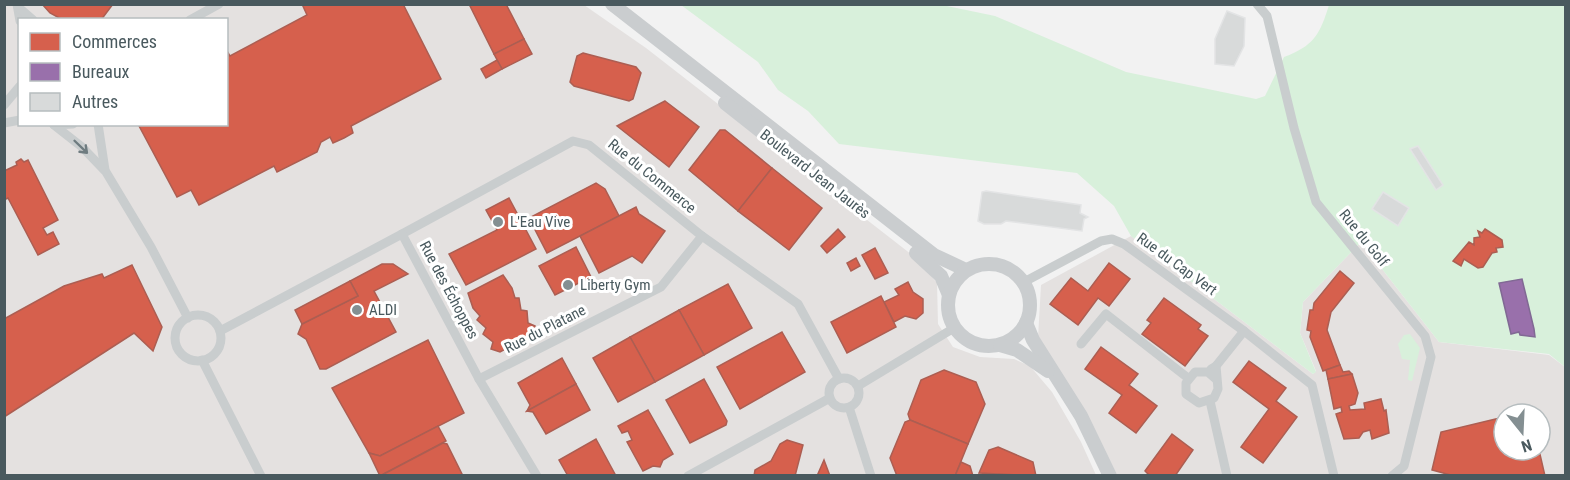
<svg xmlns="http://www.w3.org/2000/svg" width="1570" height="480" viewBox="0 0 1570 480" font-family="'Roboto Condensed',sans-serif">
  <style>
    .commercial { fill: #e4e1e0; fill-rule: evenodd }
    .green { fill: #d8f0db }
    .shops { fill: #d6604d; stroke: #ac5e52; stroke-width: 1.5 }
    .offices { fill: #9970ab; stroke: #816994; stroke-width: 1.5 }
    .building { fill: #d8dada; stroke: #e3e4e5; stroke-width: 1.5 }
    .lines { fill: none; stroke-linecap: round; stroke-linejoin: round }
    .street { stroke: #c9cdce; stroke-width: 9 }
    .secondary { stroke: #cacdcf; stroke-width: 14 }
    .oneway { stroke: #6f7c80 }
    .poi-dot { fill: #848f92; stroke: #fff; stroke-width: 2 }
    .labels { text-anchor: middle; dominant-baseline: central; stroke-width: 6; stroke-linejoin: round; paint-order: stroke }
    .street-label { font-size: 15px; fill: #49595e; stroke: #fff }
    .poi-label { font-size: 15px; fill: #49595e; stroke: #fff; text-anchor: start }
  </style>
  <rect width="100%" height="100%" fill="#f2f2f2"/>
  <g class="commercial">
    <path d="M4 5H584L646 48 916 258 937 283 938 324 953 347 980 357 1014 359 1030 366 1052 392 1081 442 1096 475H5ZM20 20H226V124H20Z"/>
    <path d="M1131 236 1313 374 1316 371 1300 333 1303 302 1361 242 1439 342 1549 355 1565 367V475H1117L1080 403 1038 338 1041 285ZM1504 414H1540V450H1504Z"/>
  </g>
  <g class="green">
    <path d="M681 5H942L995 16 1126 72 1256 99 1265 96 1284 57C1314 46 1320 34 1329 5H1565V367L1549 354 1439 342 1361 242 1303 302 1300 333 1316 372 1313 374 1131 236 1114 206 1077 173 839 144 808 111 778 90 758 62Z"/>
    <path d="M1410 334 1420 348 1412 381 1408 380 1410 360 1402 359 1398 344 1404 335Z"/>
  </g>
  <g class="shops">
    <path d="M42 4H113L101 20H63L50 13Z"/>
    <path d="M302 4H403L441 79 351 126 353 133 344 138 333 143 330 137 321 142 317 152 277 172 274 166 199 205 191 190 177 197 138 124H226V49L230 56 307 15Z"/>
    <path d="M469 4H506L524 39 494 54Z"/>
    <path d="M524 39 532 54 502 69 494 54Z"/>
    <path d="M583 53 636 67 641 73 633 99 629 101 574 86 570 82 577 56Z"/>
    <path d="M497 60 502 69 486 78 481 69Z"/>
    <path d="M665 101 699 127 669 167 617 126Z"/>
    <path d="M720 130H725L772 168 738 211 689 170Z"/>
    <path d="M21 159 24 162 28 160 58 220 43 228 47 235 53 232 59 244 38 255 8 198 4 200V171L17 165 16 162Z"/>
    <path d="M772 168 822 208 789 250 738 211Z"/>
    <path d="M596 183 605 189 619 216 547 253 529 218Z"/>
    <path d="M509 198 536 249 466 285 449 254 497 230 486 210Z"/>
    <path d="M636 207 639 214 665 231 642 263 632 256 599 273 580 236Z"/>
    <path d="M838 229 845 237 827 253 821 246Z"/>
    <path d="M1485 229 1502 240 1503 247 1496 248 1497 252 1492 253 1483 267 1478 268 1464 259 1461 266 1453 261 1469 242 1474 245V238L1480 237 1478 231 1482 233Z"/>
    <path d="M576 247 591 277 555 295 539 266Z"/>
    <path d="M875 248 888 273 875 279 862 255Z"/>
    <path d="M856 258 860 266 851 271 847 263Z"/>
    <path d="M1109 263 1130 279 1109 306 1098 298 1078 325 1050 304 1071 278 1088 291Z"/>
    <path d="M382 264H393L408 274 374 291 396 332 326 369H320L306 339 298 334 302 324 358 296 350 281Z"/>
    <path d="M132 265 162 327 153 351 134 333 4 417V319L64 286 102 274 104 278Z"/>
    <path d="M1340 271 1354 283 1331 312 1327 330 1340 365 1323 371 1310 337 1311 331 1307 330 1310 310H1313L1314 303Z"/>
    <path d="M503 275 512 288 515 298H519L521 310 527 311 528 323 535 326 532 335 500 352 491 349 493 342 483 334 486 328 477 320 480 316 473 308 468 293Z"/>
    <path d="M350 281 358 296 302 324 295 310Z"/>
    <path d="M908 282 913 292 923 299V313L916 319 905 316 894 322 884 302 899 295 895 289Z"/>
    <path d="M728 284 752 328 704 355 679 310Z"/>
    <path d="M881 296 896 327 847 353 831 322Z"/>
    <path d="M1164 298 1201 325 1198 329 1208 336 1185 366 1142 334 1151 323 1147 320Z"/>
    <path d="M679 310 704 355 655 382 630 337Z"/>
    <path d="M782 332 805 372 740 409 717 367Z"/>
    <path d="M630 337 655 382 618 402 593 358Z"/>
    <path d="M428 340 464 413 380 456 369 453 332 388Z"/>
    <path d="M1101 347 1138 374 1129 385 1157 406 1136 433 1109 413 1122 395 1085 369Z"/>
    <path d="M562 358 576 384 527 411 530 405 518 383Z"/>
    <path d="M1249 361 1286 388 1276 401 1297 417 1263 463 1241 447 1269 409 1233 382Z"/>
    <path d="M1340 365 1343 372 1349 371 1352 374 1328 379 1326 370Z"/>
    <path d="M944 370 976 382 985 404 968 444 910 420 908 414 921 380Z"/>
    <path d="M1352 374 1358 393 1355 404 1349 406 1350 410 1365 409 1364 403 1381 399 1384 411 1386 410 1389 433 1372 439 1370 430 1363 432 1359 438 1344 439 1336 414 1342 412 1341 407 1334 409 1328 379Z"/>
    <path d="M704 379 727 421 726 425 690 443 666 400Z"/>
    <path d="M576 384 590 410 546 434 533 412 527 411Z"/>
    <path d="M648 410 673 454 663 460 660 467 653 466 643 471 627 442 632 440 628 431 622 433 618 426Z"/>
    <path d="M1504 417V450H1539L1545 476H1454L1432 470 1441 432Z"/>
    <path d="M910 420 968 444 955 476H897L890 458 905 422Z"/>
    <path d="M438 426 446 441 380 476 369 453 380 456Z"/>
    <path d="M1172 434 1193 450 1175 476H1150L1145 471Z"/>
    <path d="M596 439 616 476H568L559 460Z"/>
    <path d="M787 440 803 445 795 476H754L755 470 771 461 780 444Z"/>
    <path d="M443 443 447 444 463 476H380Z"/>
    <path d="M998 447 1033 462 1036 476 979 473 989 450Z"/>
    <path d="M824 460 830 476H817Z"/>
    <path d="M961 462 970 466 973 476H955Z"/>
  </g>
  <path class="offices" d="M1522 279 1534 329 1535 337 1520 335 1519 332 1511 334 1499 283Z"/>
  <g class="building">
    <path d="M1227 11 1245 18 1244 46 1234 66 1215 64V39Z"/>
    <path d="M1418 146 1443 185 1436 190 1410 149Z"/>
    <path d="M986 191 1081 205 1080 213 1088 217 1084 219 1082 231 1006 221 1001 224H984L978 221 982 192Z"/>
    <path d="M1383 192 1409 208 1398 226 1372 209Z"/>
  </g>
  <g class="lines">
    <g class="street">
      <path d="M17 4 20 21"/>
      <path d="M1257 4 1267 16 1294 128 1316 202 1425 336 1431 357 1404 466 1392 476"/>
      <path d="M18 7 33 20"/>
      <path d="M190 20 219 4"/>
      <path d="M4 105 20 86"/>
      <path d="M4 123 20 120"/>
      <path d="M98 124 105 170"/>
      <path d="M54 125 82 147 106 172 151 247 188 318"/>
      <path d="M54 125 73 124"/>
      <path d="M402 234 573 141 589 145 702 236 798 304 839 379"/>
      <path d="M1024 282 1101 241 1112 239 1124 244 1244 331 1312 385 1334 476"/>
      <circle cx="198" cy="338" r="23"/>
      <path d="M220 331 402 234 479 379 537 476"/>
      <path d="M1081 344 1106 314 1188 378"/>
      <path d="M202 360 261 476"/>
      <path d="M1211 369 1216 366 1244 331"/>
      <circle cx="844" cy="393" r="15"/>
      <path d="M479 379 661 287 702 236"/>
      <path d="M1216 379 1208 372H1195L1186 383V394L1199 403 1214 398 1218 389 1216 366"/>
      <path d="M858 386 954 328"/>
      <path d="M1210 401 1227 476"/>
      <path d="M849 407 871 476"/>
      <path d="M688 476 830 398"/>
    </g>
    <g class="secondary">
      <path d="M612 4 934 255 966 270"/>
      <path d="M725 103 778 145"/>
      <path d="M916 253 941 276 949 295"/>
      <circle cx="989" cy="305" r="41"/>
      <path d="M1026 323 1033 340 1081 416 1110 476"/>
      <path d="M1000 345 1017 350 1048 371"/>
    </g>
  </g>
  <defs><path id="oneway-shaft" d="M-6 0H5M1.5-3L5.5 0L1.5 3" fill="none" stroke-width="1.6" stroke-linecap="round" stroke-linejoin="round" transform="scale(1.5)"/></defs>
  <use class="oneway" href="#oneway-shaft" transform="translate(81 147) rotate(44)"/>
  <g class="poi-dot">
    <circle cx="498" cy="222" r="6"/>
    <circle cx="568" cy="285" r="6"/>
    <circle cx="357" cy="310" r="6"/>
  </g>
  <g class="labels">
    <g class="street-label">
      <text transform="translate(815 174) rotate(38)">Boulevard Jean Jaurès</text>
      <text transform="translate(652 176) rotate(39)">Rue du Commerce</text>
      <text transform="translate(1364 238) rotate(51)">Rue du Golf</text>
      <text transform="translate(1177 264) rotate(36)">Rue du Cap Vert</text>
      <text transform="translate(449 290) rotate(62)">Rue des Échoppes</text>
      <text transform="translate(545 329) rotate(-27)">Rue du Platane</text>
    </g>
    <g class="poi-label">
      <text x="510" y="222">L'Eau Vive</text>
      <text x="580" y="285">Liberty Gym</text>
      <text x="369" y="310">ALDI</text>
    </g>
  </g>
  <rect width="1570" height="480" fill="none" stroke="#49595e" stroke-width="12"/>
  <rect x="18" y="18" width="210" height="108" fill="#ffffff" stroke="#b6bdbf" stroke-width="1.5"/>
  <rect x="30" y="33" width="30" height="18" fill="#d6604d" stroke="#b6bdbf" stroke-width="1.5"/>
  <text x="72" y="48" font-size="18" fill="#49595e">Commerces</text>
  <rect x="30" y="63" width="30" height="18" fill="#9970ab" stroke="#b6bdbf" stroke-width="1.5"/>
  <text x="72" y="78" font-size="18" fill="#49595e">Bureaux</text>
  <rect x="30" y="93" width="30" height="18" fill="#d8dada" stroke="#b6bdbf" stroke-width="1.5"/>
  <text x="72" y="108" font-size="18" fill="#49595e">Autres</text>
  <g transform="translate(1522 432) rotate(162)"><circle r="28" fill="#ffffff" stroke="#b6bdbf" stroke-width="1.5"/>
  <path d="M0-4.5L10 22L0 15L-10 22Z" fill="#848f92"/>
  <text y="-9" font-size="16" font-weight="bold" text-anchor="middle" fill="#49595e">N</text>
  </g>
</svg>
